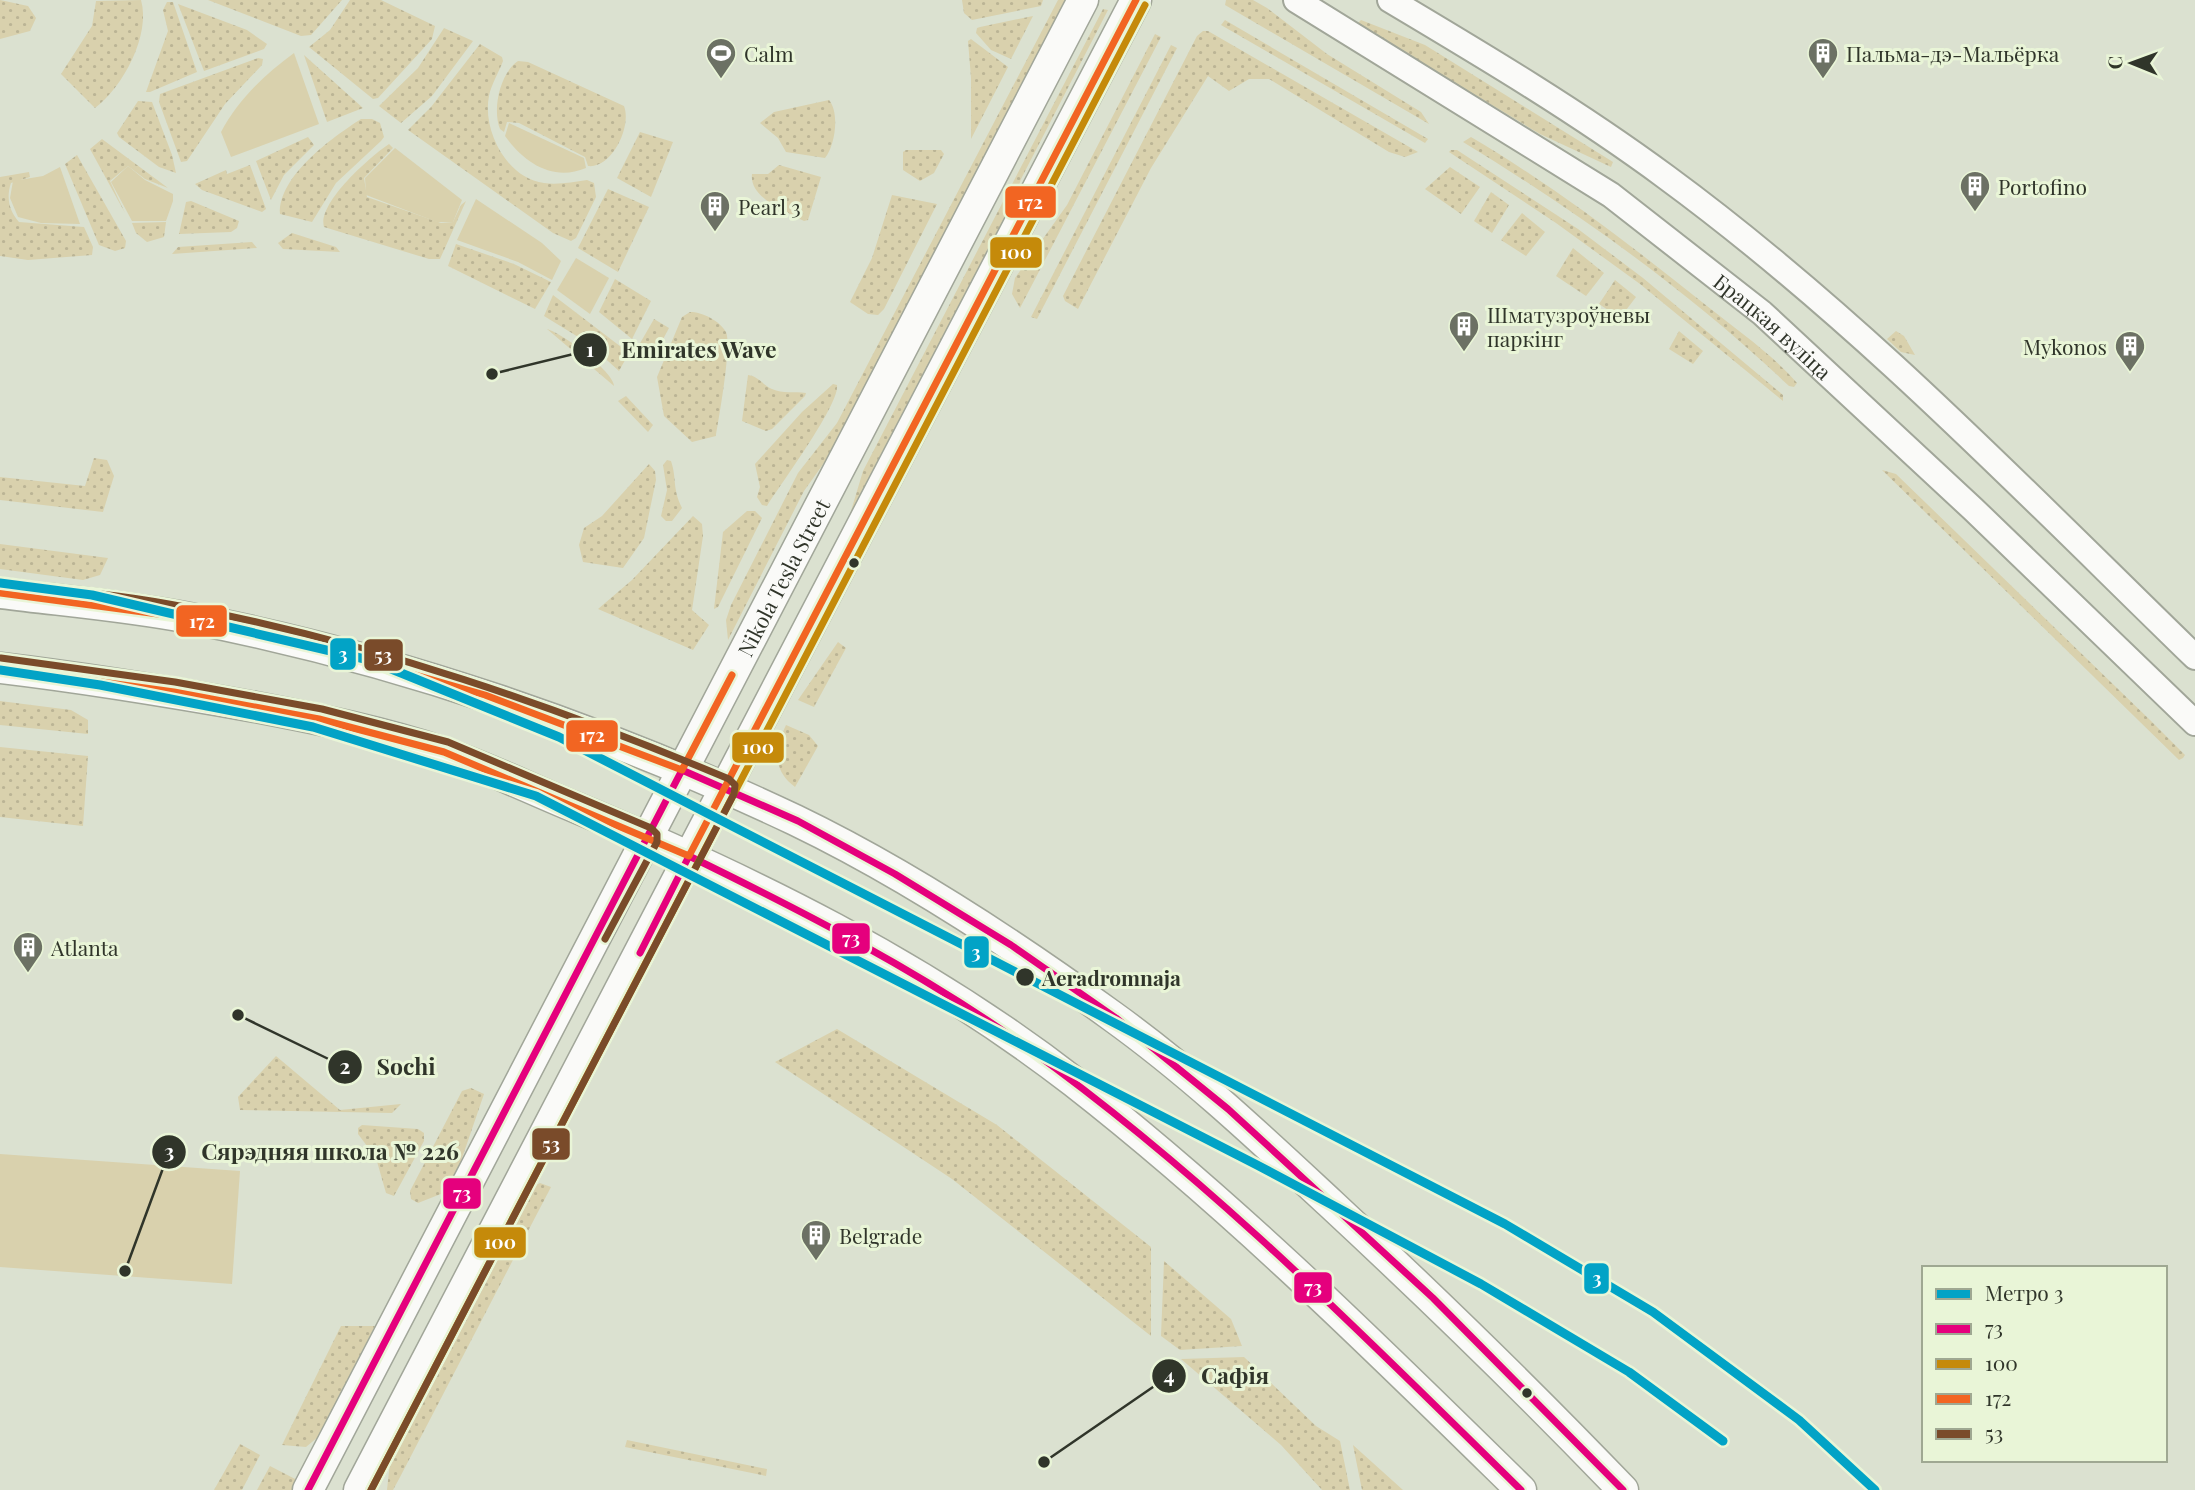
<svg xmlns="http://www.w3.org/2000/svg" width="2195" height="1490" viewBox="0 0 2195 1490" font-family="'Playfair Display',serif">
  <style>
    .grass { fill: url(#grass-dots) }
    .park { fill: #d9d1ad }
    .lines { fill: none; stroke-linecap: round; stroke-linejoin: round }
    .minor-casing { stroke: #a1a699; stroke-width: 28 }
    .major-casing { stroke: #a1a699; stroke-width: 33 }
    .minor { stroke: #fafaf8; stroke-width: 24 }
    .major { stroke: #fafaf8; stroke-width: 30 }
    .bus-1-casing { stroke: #e9f5d7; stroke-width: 12 }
    .bus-2-casing { stroke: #e9f5d7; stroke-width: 12 }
    .bus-3-casing { stroke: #e9f5d7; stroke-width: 12 }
    .bus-4-casing { stroke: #e9f5d7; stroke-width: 12 }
    .bus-1 { stroke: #e5007d; stroke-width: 7 }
    .bus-2 { stroke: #c58a0a; stroke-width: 7 }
    .bus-3 { stroke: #f26522; stroke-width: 7 }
    .bus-4 { stroke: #7a4b2a; stroke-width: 7 }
    .metro-1-casing { stroke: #e9f5d7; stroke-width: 14 }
    .metro-1 { stroke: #02a3c6; stroke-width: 9 }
    .bus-dot { fill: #30352a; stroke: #e9f5d7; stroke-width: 2.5 }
    .labels { text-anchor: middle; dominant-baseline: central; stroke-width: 6; stroke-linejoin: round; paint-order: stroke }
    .poi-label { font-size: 21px; fill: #30352a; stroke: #e9f5d7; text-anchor: start }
    .street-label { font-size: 21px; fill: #30352a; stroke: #e9f5d7 }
    .stop-label { font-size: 21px; font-weight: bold; fill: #30352a; stroke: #e9f5d7; text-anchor: start }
    .leader { fill: none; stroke: #30352a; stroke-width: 2.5 }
    .callout-dot { fill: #30352a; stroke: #e9f5d7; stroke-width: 2.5 }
    .mark-label { font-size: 21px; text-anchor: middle; font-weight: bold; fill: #fff }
    .callout-label { font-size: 23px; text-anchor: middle; font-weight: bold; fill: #30352a; stroke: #e9f5d7; stroke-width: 6; stroke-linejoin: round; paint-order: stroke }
    .line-badge { stroke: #e9f5d7; stroke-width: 2.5 }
    .badge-label { font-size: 19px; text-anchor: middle; font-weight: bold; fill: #fff }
  </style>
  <defs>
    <pattern id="grass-dots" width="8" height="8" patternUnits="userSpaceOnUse" patternTransform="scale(1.75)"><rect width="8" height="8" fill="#d9d1ad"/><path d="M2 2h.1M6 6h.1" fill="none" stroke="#bbb495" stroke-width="1.8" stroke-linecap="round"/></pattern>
  </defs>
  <rect width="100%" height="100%" fill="#dbe1d0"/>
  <g class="grass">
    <path d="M0 0 28 6 36 18 30 31 0 39Z"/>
    <path d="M141 0C151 35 123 87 95 108L61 74 92 26 96 1Z"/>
    <path d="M208 0H342L311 35 301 36Z"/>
    <path d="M350 0H381L435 26 432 39 378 98 373 99 309 47 330 30Z"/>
    <path d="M962 0H1043L1041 6 972 20 964 13Z"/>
    <path d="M1058 0H1070L846 432 804 491 728 640 726 620 731 605 798 473 837 423Z"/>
    <path d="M1226 0H1253L1267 8 1327 54 1421 112 1429 124 1225 5Z"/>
    <path d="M167 2H173L197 72 150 92H146L168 31 163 10Z"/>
    <path d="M178 4 247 30 267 44 264 49 204 71Z"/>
    <path d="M1103 9 1108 10 1021 179 1001 241 845 531 863 471Z"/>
    <path d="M1033 16 1011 59 991 50 976 33 977 28 980 27Z"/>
    <path d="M1225 20 1428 139 1425 143 1221 25Z"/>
    <path d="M1361 20 1425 45 1613 162 1611 167 1540 134 1357 24Z"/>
    <path d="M444 28 473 41 432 96 401 123 379 106 418 68Z"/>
    <path d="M1203 31H1208L1418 152 1405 157 1389 152 1269 79H1249L1229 91 1208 76 1151 168 1078 309 1065 301 1063 296 1197 36Z"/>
    <path d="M1155 34 1161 37 1020 308 1012 294 1015 278 1067 205Z"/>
    <path d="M971 39 1008 67 971 139V78L968 41Z"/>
    <path d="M480 44 502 57 503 61C499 72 491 85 489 96 482 130 507 179 544 183 558 185 573 182 587 180L594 183 596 197 576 238 571 241 553 233 408 130 431 107Z"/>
    <path d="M1171 45 1177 48 1037 319 1031 317Z"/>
    <path d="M304 55 363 108 327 122Z"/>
    <path d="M258 58 263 59 262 65 225 104 187 161 181 162 159 102 160 94Z"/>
    <path d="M518 61 528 62 624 106C632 126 612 169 588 166L585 157 519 123 507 122 504 132 500 129C492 109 500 73 518 61Z"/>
    <path d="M829 100C840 113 835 146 825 158L786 152 778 138 760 123 774 112Z"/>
    <path d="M138 101 152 102 172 155 176 173 159 167 119 137 117 133Z"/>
    <path d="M361 119H372L380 123 384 137 381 141 336 183 312 222 280 214C278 176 333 137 361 119Z"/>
    <path d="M640 132 673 142 651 197 617 178Z"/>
    <path d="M308 137 314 145 284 175 271 200 256 161Z"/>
    <path d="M1471 137C1554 186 1632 246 1707 306 1737 330 1772 354 1797 383L1794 387 1789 386C1691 293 1578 212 1463 142Z"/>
    <path d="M102 139 168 188 145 179 128 166 110 181 125 213 90 149Z"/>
    <path d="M389 144 393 148 364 178 367 197 441 223 453 222 461 205 466 201 440 259H429L324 227C317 203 371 156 389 144Z"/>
    <path d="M906 150H941L944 154 934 173 920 181 903 170V152Z"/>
    <path d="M1451 150H1457L1578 229 1643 278 1783 395V401L1640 284 1556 223 1449 152Z"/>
    <path d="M77 155 126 241 125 248 115 251 99 245 65 164Z"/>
    <path d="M250 165 266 209 262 212 202 190 195 184 226 170 227 174Z"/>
    <path d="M779 165 821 177 808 220 804 221C786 211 749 198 752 174H768Z"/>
    <path d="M1450 167 1480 187 1461 214 1425 189Z"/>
    <path d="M29 172 30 177 11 183C6 197 9 211 19 222L84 227 93 247 92 255 28 260 0 256V177Z"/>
    <path d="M608 189 649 207 618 272 578 248Z"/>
    <path d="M1491 192 1509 205 1492 233 1474 221Z"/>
    <path d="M892 195 937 204 884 309 878 315 868 314 850 302 872 258Z"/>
    <path d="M191 201 239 221 237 228 231 232 179 234 186 202Z"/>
    <path d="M1522 213 1545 232 1526 256 1501 240Z"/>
    <path d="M166 222 164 237 147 242 136 233 132 223Z"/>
    <path d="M292 233 336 247 340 252 283 249 278 243Z"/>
    <path d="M252 242 257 248 172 254 178 247Z"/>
    <path d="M456 244 514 264 551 282 535 309 448 266Z"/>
    <path d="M1573 248 1604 273 1586 296 1556 276Z"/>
    <path d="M615 279 651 301 632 339 599 312Z"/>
    <path d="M1615 280 1636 297 1620 318 1599 304Z"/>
    <path d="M553 295 629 353 619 371 588 343 544 316Z"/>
    <path d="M690 312C702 312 719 320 726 332 732 346 719 417 716 436L692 442 664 416 657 377 682 317Z"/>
    <path d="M654 319 669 328 653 358 643 353 639 345Z"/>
    <path d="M547 329C562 333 613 371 614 386Z"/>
    <path d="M1679 331 1703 351 1693 364 1669 349Z"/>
    <path d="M1896 331 1904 336 1915 355 1901 352 1887 339Z"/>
    <path d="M748 375C758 376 763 385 772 389 783 394 794 391 806 393L805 396 772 429 766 431 742 421Z"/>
    <path d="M833 384 837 385C840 404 780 485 767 506L762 505 757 497 760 487 755 464 802 412Z"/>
    <path d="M626 396 653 425 648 432 618 401Z"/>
    <path d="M94 458 107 460 114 476 103 512 0 500V477L85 486Z"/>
    <path d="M667 460 671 461C677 479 672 488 682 508L672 521H666L661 516 667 490 663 465Z"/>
    <path d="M649 464 655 471 656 480 644 538 623 568 583 562 579 545 584 528 602 516Z"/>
    <path d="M1882 470 1896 474 2149 719 2185 755 2183 758 2179 760Z"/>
    <path d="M747 511H755L762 518 718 607 714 609 723 532Z"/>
    <path d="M693 516 702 524 703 536 692 610 709 625 693 650 598 609 632 580Z"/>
    <path d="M0 544 108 558 100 575 83 580 0 569Z"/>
    <path d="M838 642 846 648 814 707 798 700Z"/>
    <path d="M0 701 71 710 88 720V734L0 725Z"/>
    <path d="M786 725 809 735 818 746 795 787C772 770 775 749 786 725Z"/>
    <path d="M0 747 88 756 83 826 0 817Z"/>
    <path d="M837 1029 997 1125 1151 1247V1336L952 1179 775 1062Z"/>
    <path d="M276 1056 340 1110 401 1104 392 1113 240 1110 238 1097Z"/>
    <path d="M471 1088 484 1094 460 1164 446 1192 418 1203 411 1199 410 1191 462 1091Z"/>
    <path d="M362 1125 418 1129 424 1133V1141L394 1196 386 1193 376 1158 358 1134V1128Z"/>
    <path d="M540 1183 551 1187 399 1479 393 1490H387L390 1462 534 1186Z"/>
    <path d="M1164 1261 1231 1319 1242 1346 1180 1350 1161 1336Z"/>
    <path d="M341 1326H375L318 1437 306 1447 282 1445Z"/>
    <path d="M1244 1357 1316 1426 1340 1441 1350 1490H1322L1281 1445 1181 1359Z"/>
    <path d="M627 1440 767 1469 766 1476 625 1447Z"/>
    <path d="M240 1444 260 1455 242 1490H214Z"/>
    <path d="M1353 1445 1403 1490H1362Z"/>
    <path d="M270 1466 299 1481 294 1490H257Z"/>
  </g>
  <g class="park">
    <path d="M294 53 319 124 231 157 221 132C238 100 265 74 294 53Z"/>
    <path d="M509 123 584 158 586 168C553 182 524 163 505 136Z"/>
    <path d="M395 148 462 200 453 222H437L366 195 365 178Z"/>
    <path d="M128 166 145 180 173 194V201L166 221H132L111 182Z"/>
    <path d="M60 167 80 224 41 223 18 217 10 198 13 181 43 176Z"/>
    <path d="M476 199 542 243 561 261 552 280 518 262 457 240Z"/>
    <path d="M576 258 609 278 590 314 557 290Z"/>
    <path d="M0 1154 240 1171 232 1284 0 1267Z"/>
  </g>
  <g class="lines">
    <g class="minor-casing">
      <g id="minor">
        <path id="s1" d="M1296 0 1611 195 1762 313 1973 509 2195 723"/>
        <path d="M1390 0C1484 56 1578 112 1666 177 1858 318 2025 492 2195 657"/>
      </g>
    </g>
    <g class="major-casing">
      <g id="major">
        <path d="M0 593C63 601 127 606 189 618 396 658 605 730 795 820 907 874 1013 944 1112 1016 1190 1072 1260 1138 1330 1203 1430 1296 1528 1391 1623 1490"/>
        <path d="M0 668C85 678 170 692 255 707 318 719 384 732 445 753 490 769 533 790 577 808 752 881 923 965 1074 1082 1233 1206 1377 1349 1521 1490"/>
        <path id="s2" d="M308 1490 1083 0"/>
        <path d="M359 1490 1136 0"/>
      </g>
    </g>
    <use href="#minor" class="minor"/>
    <use href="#major" class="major"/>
    <g class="bus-1-casing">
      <g id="bus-1">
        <path d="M640 953 689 856C806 913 923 973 1029 1049 1208 1177 1364 1336 1521 1490"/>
        <path d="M308 1490 682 770 798 821 895 874 1011 945 1116 1018 1228 1109 1433 1298 1623 1490"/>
      </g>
    </g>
    <g class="bus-2-casing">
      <path id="bus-2" d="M371 1490 1145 5"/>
    </g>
    <g class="bus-3-casing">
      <g id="bus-3">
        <path d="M0 593 188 618 339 653 485 695 682 770 732 675"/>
        <path d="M0 668 174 692 319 719 444 752 689 856 1136 0"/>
      </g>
    </g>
    <g class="bus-4-casing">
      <g id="bus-4">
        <path d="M1 583C64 590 128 595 190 608 376 644 555 706 729 779L735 785 734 794 371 1490"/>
        <path d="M1 658 175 682 322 709 448 742 651 828 657 834V842L605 939"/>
      </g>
    </g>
    <use href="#bus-1" class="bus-1"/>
    <use href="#bus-2" class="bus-2"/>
    <use href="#bus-3" class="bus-3"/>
    <use href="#bus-4" class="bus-4"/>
    <g class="metro-1-casing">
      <g id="metro-1">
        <path d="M0 583 92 595 369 660 559 737 1505 1224 1653 1312 1799 1420 1875 1490"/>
        <path d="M0 670 100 685 313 727 536 796 1257 1165 1481 1284 1629 1372 1723 1441"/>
      </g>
    </g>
    <use href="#metro-1" class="metro-1"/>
  </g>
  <defs>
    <g id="stadium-pin" transform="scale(1.575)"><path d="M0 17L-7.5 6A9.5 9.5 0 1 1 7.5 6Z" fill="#6c7164" stroke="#e9f5d7"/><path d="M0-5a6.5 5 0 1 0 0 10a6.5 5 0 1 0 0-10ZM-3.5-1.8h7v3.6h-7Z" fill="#fff"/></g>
    <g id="building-pin" transform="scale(1.575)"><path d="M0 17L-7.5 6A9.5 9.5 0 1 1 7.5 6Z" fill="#6c7164" stroke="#e9f5d7"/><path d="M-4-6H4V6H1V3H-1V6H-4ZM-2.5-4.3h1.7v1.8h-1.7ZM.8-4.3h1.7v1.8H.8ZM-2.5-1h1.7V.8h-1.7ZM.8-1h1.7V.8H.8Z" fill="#fff"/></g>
  </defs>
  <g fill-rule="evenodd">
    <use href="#stadium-pin" x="721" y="53"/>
    <use href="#building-pin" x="1823" y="53"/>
    <use href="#building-pin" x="1975" y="186"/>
    <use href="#building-pin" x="715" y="206"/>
    <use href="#building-pin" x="1464" y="326"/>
    <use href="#building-pin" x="2130" y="346"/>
    <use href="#building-pin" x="28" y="947"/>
    <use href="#building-pin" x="816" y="1235"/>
  </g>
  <g class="bus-dot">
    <circle cx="854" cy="563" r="6"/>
    <circle cx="1025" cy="977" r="10"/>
    <circle cx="1527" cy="1393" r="6"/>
  </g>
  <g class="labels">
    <g class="poi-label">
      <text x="744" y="53">Calm</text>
      <text x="1846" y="53">Пальма-дэ-Мальёрка</text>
      <text x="1998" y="186">Portofino</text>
      <text x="738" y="206">Pearl 3</text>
      <text x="1487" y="314">Шматузроўневы<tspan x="1487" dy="24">паркінг</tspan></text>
      <text x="2107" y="346" text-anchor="end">Mykonos</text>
      <text x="51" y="947">Atlanta</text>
      <text x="839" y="1235">Belgrade</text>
    </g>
    <g class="street-label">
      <text stroke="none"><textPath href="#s1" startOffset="579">Брацкая вуліца</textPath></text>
      <text stroke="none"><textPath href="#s2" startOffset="1029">Nikola Tesla Street</textPath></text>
    </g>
    <g class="stop-label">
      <text x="1042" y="977">Aeradromnaja</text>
    </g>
  </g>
  <path class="leader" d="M492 374L590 350M238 1015L345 1067M125 1271L169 1152M1044 1462L1169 1376"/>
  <g class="callout-dot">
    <circle cx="492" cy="374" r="7"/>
    <circle cx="238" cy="1015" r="7"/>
    <circle cx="125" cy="1271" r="7"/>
    <circle cx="1044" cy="1462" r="7"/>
    <circle cx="590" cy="350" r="18"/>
    <circle cx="345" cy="1067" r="18"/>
    <circle cx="169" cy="1152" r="18"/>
    <circle cx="1169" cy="1376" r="18"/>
  </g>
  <g class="mark-label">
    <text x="590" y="357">1</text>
    <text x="345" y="1074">2</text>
    <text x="169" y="1159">3</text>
    <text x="1169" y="1383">4</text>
  </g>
  <g class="callout-label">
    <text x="699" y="358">Emirates Wave</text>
    <text x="406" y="1075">Sochi</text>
    <text x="330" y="1160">Сярэдняя школа № 226</text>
    <text x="1235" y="1384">Сафія</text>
  </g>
  <g class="line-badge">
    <rect x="1004" y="185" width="53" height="34" rx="7" fill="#f26522"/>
    <rect x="989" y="236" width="54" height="33" rx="7" fill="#c58a0a"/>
    <rect x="175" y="604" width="53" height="34" rx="7" fill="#f26522"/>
    <rect x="329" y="637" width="28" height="34" rx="7" fill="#02a3c6"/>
    <rect x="363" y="638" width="41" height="34" rx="7" fill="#7a4b2a"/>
    <rect x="565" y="719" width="54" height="34" rx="7" fill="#f26522"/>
    <rect x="731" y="731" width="54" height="33" rx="7" fill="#c58a0a"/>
    <rect x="831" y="922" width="40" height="33" rx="7" fill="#e5007d"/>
    <rect x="963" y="935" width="27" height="34" rx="7" fill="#02a3c6"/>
    <rect x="531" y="1127" width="40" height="34" rx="7" fill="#7a4b2a"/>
    <rect x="442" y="1177" width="40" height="33" rx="7" fill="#e5007d"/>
    <rect x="473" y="1226" width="54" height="33" rx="7" fill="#c58a0a"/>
    <rect x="1583" y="1262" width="27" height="33" rx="7" fill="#02a3c6"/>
    <rect x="1293" y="1271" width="40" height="33" rx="7" fill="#e5007d"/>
  </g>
  <g class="badge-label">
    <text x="1030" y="209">172</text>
    <text x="1016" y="259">100</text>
    <text x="202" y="628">172</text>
    <text x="343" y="661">3</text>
    <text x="383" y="662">53</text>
    <text x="592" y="742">172</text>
    <text x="758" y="754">100</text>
    <text x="851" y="945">73</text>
    <text x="976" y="959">3</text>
    <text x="551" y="1151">53</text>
    <text x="462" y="1200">73</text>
    <text x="500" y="1249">100</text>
    <text x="1597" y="1285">3</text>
    <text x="1313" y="1294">73</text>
  </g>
  <rect x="1922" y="1266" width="245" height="196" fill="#e9f5d7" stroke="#9fa892" stroke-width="2"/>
  <rect x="1936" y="1289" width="35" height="10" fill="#02a3c6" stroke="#9fa892" stroke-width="2"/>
  <text x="1985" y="1301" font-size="21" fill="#30352a">Метро 3</text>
  <rect x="1936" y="1324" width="35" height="10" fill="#e5007d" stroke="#9fa892" stroke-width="2"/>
  <text x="1985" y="1336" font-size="21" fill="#30352a">73</text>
  <rect x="1936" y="1359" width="35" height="10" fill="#c58a0a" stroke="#9fa892" stroke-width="2"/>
  <text x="1985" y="1371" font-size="21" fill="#30352a">100</text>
  <rect x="1936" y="1394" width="35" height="10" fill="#f26522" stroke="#9fa892" stroke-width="2"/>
  <text x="1985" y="1406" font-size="21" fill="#30352a">172</text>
  <rect x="1936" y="1429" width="35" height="10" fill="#7a4b2a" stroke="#9fa892" stroke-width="2"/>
  <text x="1985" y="1441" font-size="21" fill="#30352a">53</text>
  <g transform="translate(2132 63) rotate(271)" stroke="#e9f5d7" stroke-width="5" paint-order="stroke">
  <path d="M0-5L12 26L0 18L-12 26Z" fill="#30352a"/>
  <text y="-10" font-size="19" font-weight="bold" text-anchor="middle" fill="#30352a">С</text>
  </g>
</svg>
